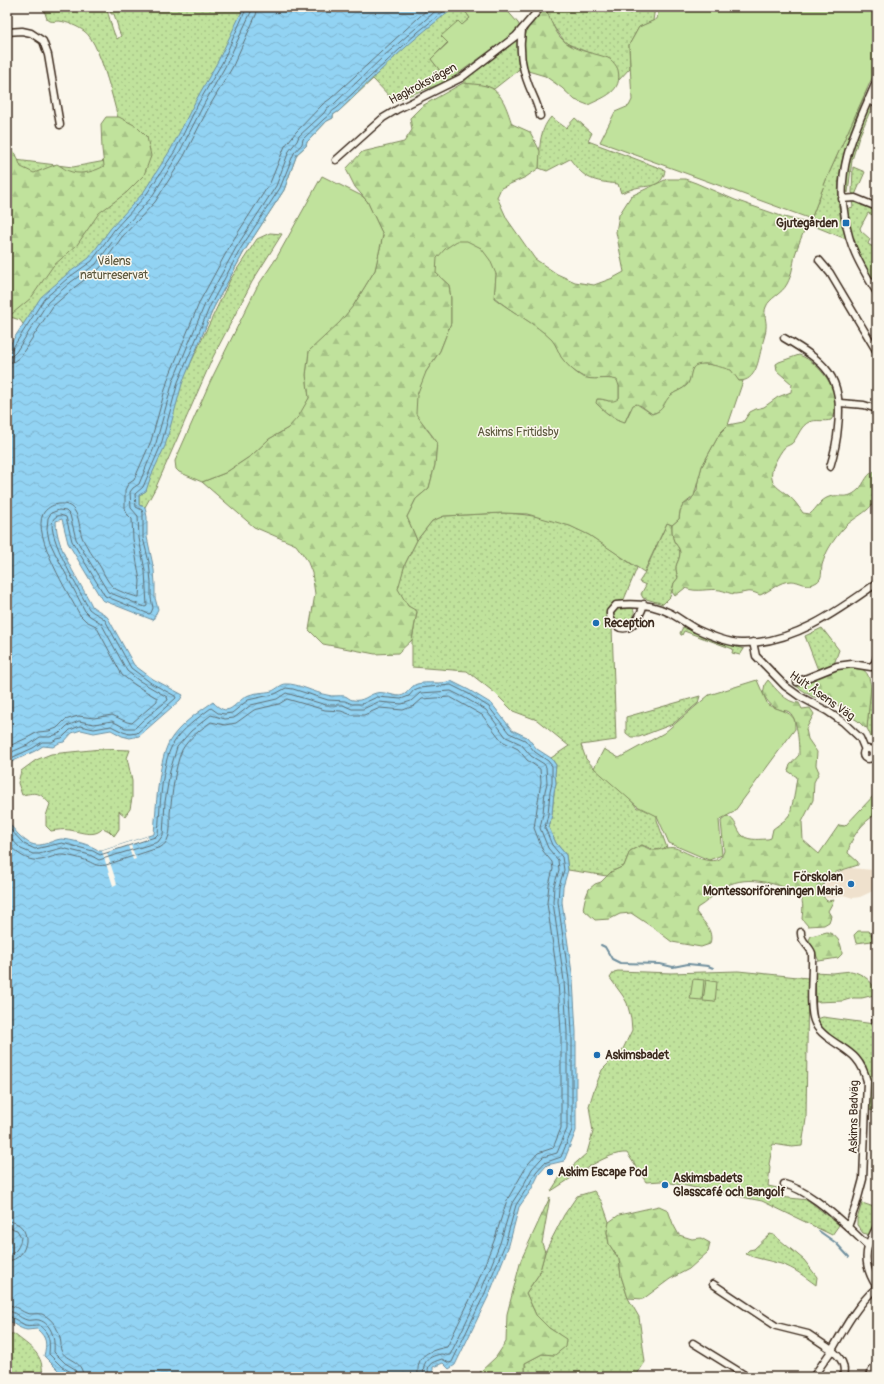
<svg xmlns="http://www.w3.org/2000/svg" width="884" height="1384" viewBox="0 0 884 1384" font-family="Pangolin,sans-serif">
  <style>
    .built { fill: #efe1cd }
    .grass { fill: url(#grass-dots); stroke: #7e865d }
    .forest { fill: url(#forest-firs); stroke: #7e865d }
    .garden { fill: #c0e29c; stroke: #7e865d }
    .water { fill: url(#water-waves); stroke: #6f8f9e }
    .pier { fill: #fbf7ec }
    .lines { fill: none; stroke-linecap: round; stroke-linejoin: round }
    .shore { stroke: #5e6e73; stroke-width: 1 }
    .stream { stroke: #6f8f9e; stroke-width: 2 }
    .minor-casing { stroke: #3b2a1e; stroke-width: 9 }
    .major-casing { stroke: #3b2a1e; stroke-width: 11 }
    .minor { stroke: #fbf7ec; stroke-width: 6 }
    .major { stroke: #fbf7ec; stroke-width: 8 }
    .poi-dot { fill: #1f6fb2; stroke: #fbf7ec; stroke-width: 1.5 }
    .labels { text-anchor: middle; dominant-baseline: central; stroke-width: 3; stroke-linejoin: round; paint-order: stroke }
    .street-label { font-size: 12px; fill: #3b2a1e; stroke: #fbf7ec }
    .poi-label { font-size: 12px; font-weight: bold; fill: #3b2a1e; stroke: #fbf7ec; text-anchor: start }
    .park-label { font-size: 12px; fill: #5c583e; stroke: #fbf7ec }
  </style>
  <defs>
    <pattern id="grass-dots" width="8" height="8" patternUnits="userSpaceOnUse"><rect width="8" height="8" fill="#c0e29c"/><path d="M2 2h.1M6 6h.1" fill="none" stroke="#a6c286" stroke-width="1.8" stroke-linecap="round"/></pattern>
    <pattern id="forest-firs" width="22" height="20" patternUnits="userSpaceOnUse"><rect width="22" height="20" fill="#c0e29c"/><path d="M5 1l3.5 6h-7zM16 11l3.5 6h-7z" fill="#a6c286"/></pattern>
    <pattern id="water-waves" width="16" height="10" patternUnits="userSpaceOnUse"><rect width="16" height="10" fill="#92d3f3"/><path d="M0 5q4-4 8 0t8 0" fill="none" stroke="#7fb5d0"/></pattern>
  </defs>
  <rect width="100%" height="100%" fill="#fbf7ec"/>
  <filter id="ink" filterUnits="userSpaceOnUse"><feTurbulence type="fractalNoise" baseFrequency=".025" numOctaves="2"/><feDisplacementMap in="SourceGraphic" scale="8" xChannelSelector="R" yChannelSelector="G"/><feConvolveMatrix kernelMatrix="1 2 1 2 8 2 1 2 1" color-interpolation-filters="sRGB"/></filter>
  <g filter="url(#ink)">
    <path class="built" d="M851 868 873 870 877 889 860 897 853 898 843 895 838 897 826 898 824 888 827 880 834 874Z"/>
    <g class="grass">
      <path d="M43 7H106C109 15 113 34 117 39L121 36 118 29V27L114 14H111L110 7H470L465 11 470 18 462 25 442 36 448 42 431 59 448 81 394 101 373 79 339 111 333 115V118L327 121 307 142 306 146 297 154 284 190 245 250 214 307 186 373 230 280 257 239 270 233 282 234 252 282 213 357 156 487 145 507 139 505V495L146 491 20 320 7 316V159L73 167 127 157C121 132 103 43 84 31 77 26 67 22 59 21 56 21 53 22 50 21L47 19Z"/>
      <path d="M545 7H655L653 21 639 27 629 45 630 68 619 80 617 68 610 59 589 53 566 43 553 26Z"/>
      <path d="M518 38 519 53 522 67 494 89 486 86 463 83 470 75Z"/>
      <path d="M867 89C847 141 827 182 846 239L809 224 826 180Z"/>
      <path d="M871 106V109L859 137 852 160 848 193C837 179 861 125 868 109Z"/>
      <path d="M551 117 566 128 575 118 592 133 588 141 665 170C663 185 653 186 640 187 634 188 627 191 621 193L618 184C593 181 585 180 570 159L547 171 539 168C540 149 538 132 551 117Z"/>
      <path d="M853 167 865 172 855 195 852 193Z"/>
      <path d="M856 200 876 210 873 215 868 213 860 228 861 231 870 239 868 244 877 249V284L865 268 852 239 846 209 853 207 852 201Z"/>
      <path d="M503 513C532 514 563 520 589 535 606 545 621 557 637 568L620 609 633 608C638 618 627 627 616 619L612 627 616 740 581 745 586 759 595 769 602 773 626 793 637 808 652 807 657 810V820L667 848 654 850 642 845 630 851 624 866 611 872 607 876 568 870 566 855 556 843 549 828 552 814 554 792 556 783 555 774 556 765 551 758 569 746 537 720 513 711 495 693 467 671 412 667V640L417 612 408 606 397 589 405 564 417 540 432 521 444 516Z"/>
      <path d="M667 523 672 525C672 529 672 534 673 538 674 544 680 547 680 553 679 565 673 562 678 578L674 583 670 597 663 604 643 598 641 594 646 585 639 582 643 576Z"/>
      <path d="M683 627 715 641 744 649 740 655 732 653 733 649 684 631 682 635H681L680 633Z"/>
      <path d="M822 628 839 650 834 664 818 670 805 636Z"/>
      <path d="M871 686H877V741L871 737 867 728Z"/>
      <path d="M700 696 698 703 673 724 639 737H631L626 733V717Z"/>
      <path d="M101 749 130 750 127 758 132 781V798L130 809 125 816 119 811V829L114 836 109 831 103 828C95 838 81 832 70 830 64 829 57 830 51 831L46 826V816L50 804C39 792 38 792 22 795L18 783 21 771 36 760 51 754Z"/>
      <path d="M858 931H869L871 933 872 941 856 943 854 935Z"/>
      <path d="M618 971 671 973 738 971 808 978 806 1119 802 1146 792 1147 773 1144 769 1164 770 1167 768 1186 778 1188 780 1197 808 1200 839 1225 832 1235 762 1201 661 1181 646 1182 627 1153C606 1151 570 1180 551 1191L560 1177 587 1153 593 1132 589 1106 594 1090 602 1070 623 1049 632 1030 631 1018 627 1003 623 996 610 978 614 972Z"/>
      <path d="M851 971C861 973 877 982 874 995L862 998H853L843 1001 816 1002 815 972 832 973Z"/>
      <path d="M823 1017 874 1024 877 1027V1111L869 1110C869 1070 871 1063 836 1039 827 1033 821 1028 817 1019Z"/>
      <path d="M594 1191 602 1202 609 1222 607 1232 609 1244 619 1259 621 1276 628 1298 639 1317 645 1362 635 1377H525V1363L542 1354 555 1355 565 1339 549 1328 536 1315 526 1293 539 1274 545 1252 564 1215 577 1196Z"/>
      <path d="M862 1203 877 1208V1219L870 1235 863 1233 857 1225V1219Z"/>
      <path d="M770 1234 774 1235 804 1260 817 1277 816 1285C805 1277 794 1268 781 1264 768 1260 757 1259 745 1254L749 1250 754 1249Z"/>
      <path d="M7 1334H14C30 1347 45 1354 42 1377H7Z"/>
    </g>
    <g class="forest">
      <path d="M545 7C550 19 556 37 568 44 580 52 595 53 608 58 612 60 617 66 618 70 623 92 604 97 588 105L575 100 562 88 545 76 528 71C519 45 524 24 545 7Z"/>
      <path d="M463 83C470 84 479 84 486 86 502 90 507 110 512 124L530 132 540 151 539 168 526 177 501 188 497 197 507 219 535 259 557 274 575 282 594 285 613 278 624 272 616 232 619 215 631 196 667 179H685L696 183 735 200 784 217 803 222 806 223V226C802 236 798 245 795 255 793 265 792 275 787 284 782 294 769 298 766 307 763 314 767 321 766 328 766 334 763 340 762 346 758 360 757 381 739 381 735 375 713 363 705 364 702 364 697 366 693 368L689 382 685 387 671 395 662 410 652 414 640 405 630 410 625 422C613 419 604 411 595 403L596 399H601L609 401 619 398V386L610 378C599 379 589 381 580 375 572 370 565 364 560 356 557 351 555 344 551 340 534 323 512 313 494 297L496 274 436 273 449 285 451 298V323L440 351 426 372 425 427 437 442 435 465 429 488 416 499 407 517 417 540 405 564 398 589 408 606 417 611 412 640 398 653 375 654 323 644 309 630 315 594 312 573 307 560 296 545 254 527 202 482 225 473 252 455 269 439 288 428 309 398 306 375 309 351 353 306 375 270 383 235 367 201 355 187 346 169 362 152 404 142 412 130 410 118 422 106Z"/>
      <path d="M106 117H119L136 126 147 137 151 156 144 175 126 193 99 213 77 245 53 266 31 298 7 318V144L16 154 21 167 34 173 57 164C62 167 67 171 72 172 82 175 96 171 104 166L102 149 101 124Z"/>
      <path d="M799 355C821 362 848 400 831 420 824 422 816 419 809 422 801 426 799 434 794 441 792 445 787 445 784 448 779 454 769 471 772 479 774 487 783 491 789 496 794 500 799 507 803 513L810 514C817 508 820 500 829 497 840 493 846 501 858 490 865 484 867 471 877 471 877 478 878 486 877 493 875 511 854 516 844 528 839 533 833 541 829 548 826 553 824 559 822 565 821 571 823 578 817 582 806 589 801 581 791 581 779 581 771 591 760 595 748 589 747 593 735 594 730 594 725 591 720 590 708 588 697 593 685 588L675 596 672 592 674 583 678 578C673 562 679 565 680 553 680 548 676 545 674 541 672 537 672 530 672 525L679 519 680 511 683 505 691 500 697 490 698 480 702 466 720 433 728 425 743 422 750 412 756 409 764 407 778 397 791 392 792 384 777 371 776 364 779 362Z"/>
      <path d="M849 666C865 668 868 671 871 686L867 728 864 727 858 721 845 713 839 706 821 697H813L796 686 833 669Z"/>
      <path d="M768 680C776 689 786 703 799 703L802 709 810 708 814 714 806 729 808 739 817 752 816 765 819 772 814 782 813 800 802 822 803 840 819 854 839 825 845 826 877 792V814C863 821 850 838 848 853L858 862V865L836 872 825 879C822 887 820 895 827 901L834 900 828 911 831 916 829 922 824 925 808 926 802 919C803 909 804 900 798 892 773 883 744 873 721 889 712 896 706 903 697 908L696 912C704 923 714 930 710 944L701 947 672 942 655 929 631 913 620 914 610 919 595 920 583 909 585 899 589 889 595 884 601 882 611 872 624 866 630 851 642 845C645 847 650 850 653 850 660 851 667 846 675 848 686 851 718 873 724 851L721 821 727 816C737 820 736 830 743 836 750 841 761 839 768 839L771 838 773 829 785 820 790 814 794 797 797 777 788 771 790 765 799 755C799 746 798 714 787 711 785 710 783 711 781 710 771 707 768 702 763 694L765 684Z"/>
      <path d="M827 932C837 935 842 943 842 954L838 958 819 961 809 940 811 936Z"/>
      <path d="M550 1197 542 1243 545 1252 539 1274 526 1293 536 1315 549 1328 566 1339 565 1347 555 1355 542 1354 525 1363V1377H485L480 1372 496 1357 506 1342 507 1314 521 1260Z"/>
      <path d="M659 1206 668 1210 673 1224 679 1235 692 1239 701 1238 710 1243 708 1252 689 1269 670 1279 643 1299 628 1298 621 1276 619 1259 609 1244 607 1232 609 1222 619 1215Z"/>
    </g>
    <g class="garden">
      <path d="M470 7H504L518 23 520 27 513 34 448 81 431 59 448 43 441 36 458 21 462 25 470 18 465 11Z"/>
      <path d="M659 7H877V67L826 180 811 219 600 142 615 112 629 106 632 100 629 45 639 27 657 19Z"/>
      <path d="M322 176 362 196 367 201 383 235 375 270 353 306 340 322 309 351 306 375 309 398 298 417 288 428 269 439 252 455 225 473 202 482 179 472 176 469 175 461 210 382 257 287 277 257Z"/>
      <path d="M457 241H467L481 248 490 260 496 274 494 298C513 313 535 323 552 340 556 345 558 351 561 357 566 364 573 371 581 376 593 382 605 376 617 380L619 386V398C612 405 605 398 597 399L596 403C604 411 613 420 625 422L633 405 637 404 652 414C666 410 662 403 671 395 676 391 682 390 687 385 691 380 690 373 693 368 699 359 723 368 731 370L739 381H743L728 425 720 433 702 466 694 496 683 505 680 511 679 519 672 525 667 523 644 572 589 535 570 526 527 514 503 513 444 516 432 521 417 540 407 517 416 499 429 488 435 465 437 442 416 414 417 395 426 372 440 351 451 323V298L449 285 436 273 437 258 445 249Z"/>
      <path d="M757 680 768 705C776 709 790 711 794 719 795 722 795 726 795 729L734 812 719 820 722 855 709 860 669 843 657 816 637 806 594 768 604 749 619 758 664 733 709 695Z"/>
      <path d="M693 979 704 980 702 1000 690 999Z"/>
      <path d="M706 980 717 982 715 1002 703 1001Z"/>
    </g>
    <g class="water">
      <path d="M244 7H456C415 35 375 76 339 111L333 115V118L327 121 307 142 306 146 297 154 284 190 245 250 214 307 182 384 165 446 151 476 146 491 139 495V505L145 507 147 517V537L154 570 155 584V598L158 609 153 620 102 600 68 543 62 519 56 521C56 550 80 581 92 606 97 611 104 612 108 618L134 665 153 679 183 695 180 700 139 736 130 738 122 736 111 730 94 733 81 730 72 733 64 742 59 743 53 747 43 746 35 751 7 764V349L41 297 66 275 89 258 111 228 143 193 171 149 196 100 218 61Z"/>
      <path d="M451 681 469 690 492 704 512 730 527 737 537 749 551 758 556 765 555 774 556 783 554 792 552 814 549 828 556 843 566 855 568 870 563 887 562 902 573 980 576 1032V1131L564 1161 547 1165 539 1174 531 1190 519 1207 509 1245 489 1295 455 1365 449 1369 443 1363 433 1367V1375L437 1377H71L59 1371 44 1356C47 1343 47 1338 37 1329 34 1329 30 1330 27 1330 20 1329 12 1323 7 1319V1250L12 1238 7 1235V818C11 828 25 844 36 845 44 846 53 840 61 839 69 839 93 845 99 851H102L154 834C156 809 158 763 169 742 179 725 197 713 213 702 228 718 232 706 245 697 253 692 264 693 272 691 277 689 281 684 286 684 297 683 315 693 327 695 333 697 339 695 345 696 348 697 350 700 353 700 363 702 368 695 376 693 384 691 392 696 400 696 408 695 410 686 417 684 428 681 440 685 451 681Z"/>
    </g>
    <path class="pier" d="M148 836 149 839 131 845 136 859 133 860 128 846 107 853 117 884 113 886 102 851Z"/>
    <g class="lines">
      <g class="shore">
        <path d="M7 351 12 349 44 299 68 278 92 261 114 230 146 195 175 151 199 102 222 63 247 7"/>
        <path d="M7 356H12L16 352 48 302 71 282 96 264 118 234 151 198 179 153 204 104 226 65 251 12 252 7"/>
        <path d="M7 362H13L20 357 53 306 75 287 100 268 122 237 155 202 184 156 209 107 232 68 256 15 258 7"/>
        <path d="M7 747 27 738 38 732 49 731 57 728 65 720 78 716 94 718 112 715 127 722 132 723 157 701V698L135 685 122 675 96 626 86 621 80 615C69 595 32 535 43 514 49 503 67 500 74 510 80 518 79 528 82 537 86 547 95 558 101 568 104 574 107 581 112 586 116 591 131 595 137 597H139L140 581 133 539 132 519 127 514 125 508V490L128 484 134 480 151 441 168 379 200 301 232 242 270 183 285 146 296 132 323 104 330 99 430 7"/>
        <path d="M7 754 30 744 40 737H50L60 733 67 726 79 721 94 724 112 721 125 728H135L143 720 168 700 167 697 138 680 127 671 101 623 90 616 85 611 55 553 49 540 47 529 48 518 51 513 59 510 66 511 70 515 76 539 108 592 145 607 147 606 145 571 139 538 138 516 131 508 130 492 133 488 139 484 156 443 173 381 205 304 237 246 276 186 289 151 297 141 299 136 324 113 327 108 334 104 384 56 440 7"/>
        <path d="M7 760 33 748 42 742H52L57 739 62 738 70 730 80 726 94 729 111 726 123 732 130 734 137 733 176 698 175 696 151 683 131 668 105 620C101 615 94 614 89 609 81 593 46 535 53 520 54 517 58 516 60 515L66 517 72 541 105 596 149 614 151 613 153 608 151 598V582L149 562 143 538V513L142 510 136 507 135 494 143 487 161 445 178 382 210 306 241 248 280 188 294 153 302 144 303 139 324 119C329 116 331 111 337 108L418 32 449 7"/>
        <path d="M7 826 24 844 35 849 62 843 93 851 100 855 155 837 158 834C160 811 161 764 173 744 182 729 198 718 211 708L218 713 225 714 232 713 248 700 275 694 286 688 293 689 328 700 345 701 352 704H362L377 697 401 699 409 696 414 690 419 688 451 685 467 693 489 707 509 733 525 740 535 752 548 761 552 766V783L550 792 548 814 545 828 552 845 562 857 564 870 559 886 558 902 569 980 572 1032V1130L561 1157 544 1163 536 1172 527 1188 516 1205 505 1244 485 1293 452 1362 449 1363 442 1359C430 1363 426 1364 429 1377"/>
        <path d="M7 834 21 849 33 854H39L62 848 90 855 99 860 158 842 163 835 165 802 170 771 177 747 191 731 211 715 225 719 234 718 251 705 277 699 286 693 326 705H343L352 709H363L378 702 402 704 411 701 420 693 451 691 465 698 486 710 506 737 521 744 531 756 544 764 546 767 547 783 545 791 543 813 540 828 548 848 558 860 559 870 554 886 553 902 564 981 567 1032V1129L557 1153 543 1157 540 1160 532 1169 523 1186 512 1203 500 1243 481 1291 450 1355C447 1356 444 1354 441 1354 426 1357 422 1363 424 1377"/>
        <path d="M7 843C15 851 22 858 33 860 44 862 54 854 64 855 71 856 79 858 85 860 94 863 95 867 106 865L161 847C164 845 167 842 168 838 171 831 170 821 170 813 172 796 175 765 182 750 188 739 201 729 211 722L225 725 236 723 254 710 279 704 287 699 325 710 341 711 352 715H364L380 708 403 710 414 706 422 699 450 697 482 715 502 741 518 749 527 760 540 769 541 782 534 828 543 851 552 862 553 869 549 885 547 903 558 981 561 1032V1128L553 1148 538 1153 528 1164 507 1200 494 1241 475 1289 447 1347C444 1348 441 1348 438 1349 421 1354 417 1360 418 1377"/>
        <path d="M7 1221C35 1222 30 1260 7 1261"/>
        <path d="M7 1227 17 1230 21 1237C20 1246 16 1254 7 1255"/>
        <path d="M7 1305C15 1305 19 1310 26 1313 31 1315 37 1313 42 1314 54 1319 60 1332 61 1344 61 1346 60 1348 61 1350 66 1362 83 1359 83 1377"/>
        <path d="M7 1311C15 1311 19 1318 27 1320 31 1321 35 1319 39 1320 53 1324 55 1341 54 1352L65 1363 75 1369 77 1377"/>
        <path d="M7 1316C13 1317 19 1322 25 1325 29 1326 34 1325 39 1325 50 1334 50 1340 49 1354L62 1367 71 1372 72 1377"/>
      </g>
      <g class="stream">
        <path d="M601 945 605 947 612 959 620 963 660 964 673 967 688 964 708 966 713 968"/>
        <path d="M819 1231 836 1243 849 1257"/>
      </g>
      <g class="minor-casing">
        <g id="minor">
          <path d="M522 30C519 49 522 69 529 86 533 96 538 104 540 116"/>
          <path d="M7 32 22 31 31 33 43 41 48 55 60 125"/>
          <path d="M877 80C857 127 835 165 845 218 847 230 850 242 855 253 861 267 869 280 877 293"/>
          <path d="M868 100 877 104"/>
          <path d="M336 160 383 118 398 109 461 78 516 36 541 7"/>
          <path d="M842 199 855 198 877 207"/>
          <path d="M819 260 830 273 877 352"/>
          <path d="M784 338C825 362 844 376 838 427 837 441 834 454 830 467"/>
          <path d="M840 403 864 405 877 409"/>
          <path d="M644 604C642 611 637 622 631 626 621 633 609 623 610 612L616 605C635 603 653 604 670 613 679 618 687 624 696 629 709 635 725 642 740 643 791 645 838 611 877 583"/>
          <path d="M753 642 756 656 785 686 799 696 827 711 843 722 860 738 865 750"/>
          <path d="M797 682 837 666 852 664 871 667 875 663 877 657"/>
          <circle cx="868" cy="754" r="5"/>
          <path d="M801 932C800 941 809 945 812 953 813 971 808 1010 815 1023 817 1029 822 1033 827 1037 847 1052 860 1054 867 1081L863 1179 856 1205 848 1227 868 1246"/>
          <path d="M876 934H877"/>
          <path d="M875 1021 877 1023"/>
          <path d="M784 1184C807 1190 830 1211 848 1227"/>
          <path d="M877 1226C874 1233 869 1240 868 1247 864 1261 869 1275 877 1287"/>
          <path d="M713 1284 776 1326 808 1334 832 1350 813 1377"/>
          <path d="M693 1343 748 1377"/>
          <path d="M843 1377C846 1365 841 1358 832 1350 845 1327 857 1305 877 1287"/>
        </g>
      </g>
      <g class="major-casing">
        <path id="major" d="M869 1377 877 1365"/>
      </g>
      <use href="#minor" class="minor"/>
      <use href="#major" class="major"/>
    </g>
  </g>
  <g class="poi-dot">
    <rect x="842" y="219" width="8" height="8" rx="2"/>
    <circle cx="596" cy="623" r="4"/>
    <circle cx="851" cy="884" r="4"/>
    <circle cx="597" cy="1055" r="4"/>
    <circle cx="550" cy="1172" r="4"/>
    <circle cx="665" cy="1185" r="4"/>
  </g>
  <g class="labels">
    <g class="street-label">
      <text transform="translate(423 84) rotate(-28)">Hagkroksvägen</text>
      <text transform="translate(822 696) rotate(35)">Hult Åsens Väg</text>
      <text transform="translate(854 1117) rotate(-89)">Askims Badväg</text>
    </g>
    <g class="poi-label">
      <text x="838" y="223" text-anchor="end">Gjutegården</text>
      <text x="604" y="623">Reception</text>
      <text x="843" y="877" text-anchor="end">Förskolan<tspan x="843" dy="14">Montessoriföreningen Maria</tspan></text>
      <text x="605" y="1055">Askimsbadet</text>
      <text x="558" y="1172">Askim Escape Pod</text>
      <text x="673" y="1178">Askimsbadets<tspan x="673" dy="14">Glasscafé och Bangolf</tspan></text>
    </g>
    <g class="park-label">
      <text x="114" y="261">Välens<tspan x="114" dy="14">naturreservat</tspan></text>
      <text x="518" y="432">Askims Fritidsby</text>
    </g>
  </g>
  <rect width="884" height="1384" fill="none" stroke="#fbf7ec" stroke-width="24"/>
  <rect x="12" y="12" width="860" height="1360" fill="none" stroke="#3b2a1e" stroke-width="1.5" filter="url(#ink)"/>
</svg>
